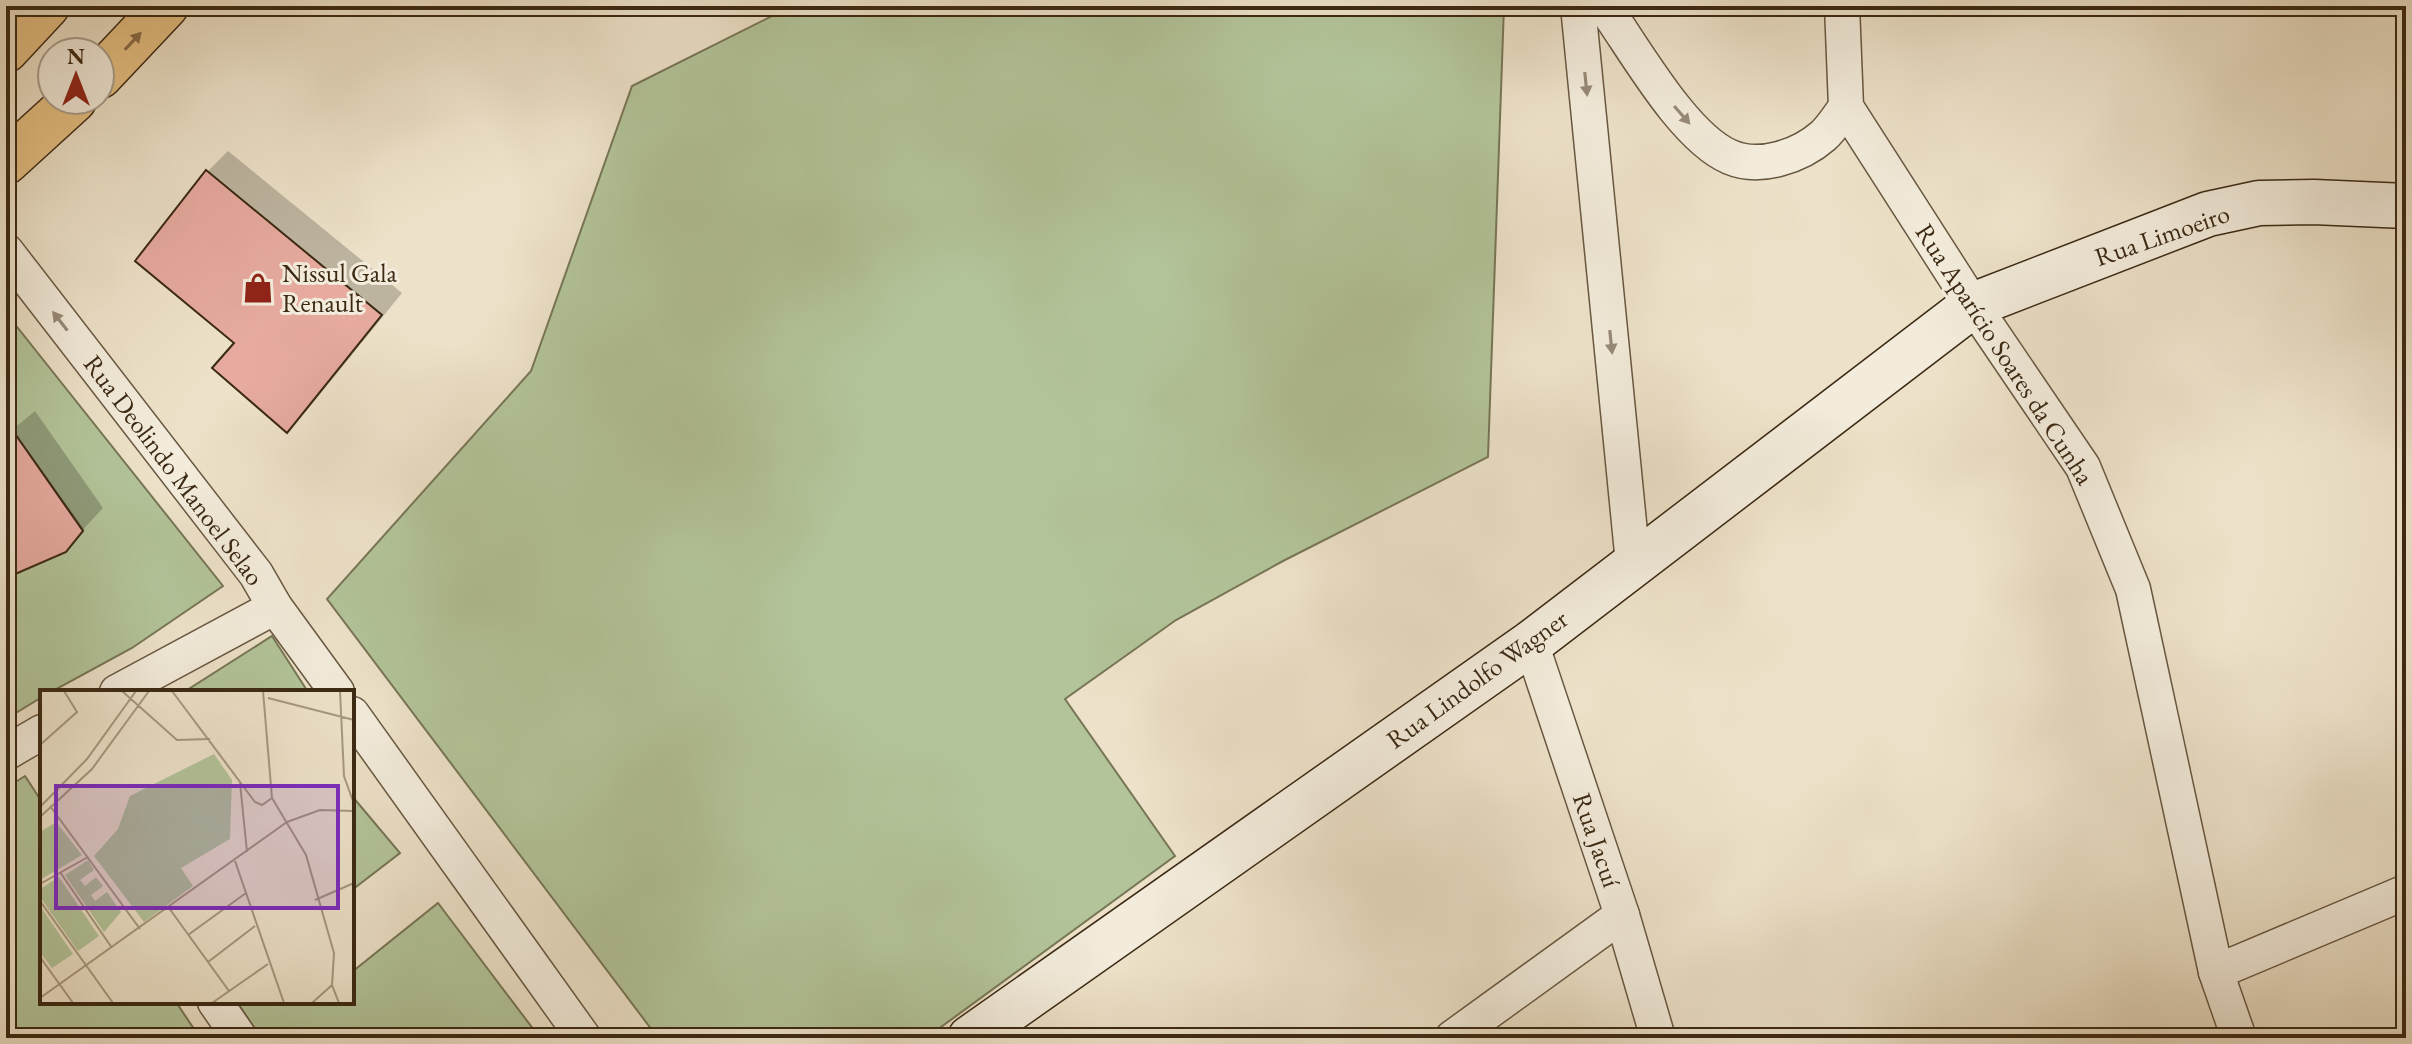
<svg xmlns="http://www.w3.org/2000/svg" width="2412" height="1044" viewBox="0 0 2412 1044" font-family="'EB Garamond',serif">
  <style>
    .green { fill: #b3c49a; stroke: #777656; stroke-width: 2 }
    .shadow { fill: #0003 }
    .building { fill: #e6aa9f; stroke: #3b2913; stroke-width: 2 }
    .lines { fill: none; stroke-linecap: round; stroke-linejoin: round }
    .street-casing { stroke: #685740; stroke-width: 37 }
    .secondary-casing { stroke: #3b2913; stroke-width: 47 }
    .primary-casing { stroke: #3b2913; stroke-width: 47 }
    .street { stroke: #f3ecdc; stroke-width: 34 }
    .secondary { stroke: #f3ecdc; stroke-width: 44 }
    .primary { stroke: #e6c184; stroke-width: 44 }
    .oneway { fill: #886d46 }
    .oneway2 { fill: #978a78 }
    .labels { text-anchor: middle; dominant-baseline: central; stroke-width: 6; stroke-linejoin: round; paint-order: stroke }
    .street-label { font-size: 26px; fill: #3b2913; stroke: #f3ecdc }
    .poi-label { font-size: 26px; fill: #3b2913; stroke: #f3ecdc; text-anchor: start }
    .inset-road { fill: none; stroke: #a69880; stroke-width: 2 }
    .view { fill: #7b2cbf; fill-opacity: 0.15; stroke: #7b2cbf; stroke-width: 4 }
    .inset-edge { fill: none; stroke: #3b2913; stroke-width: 4 }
  </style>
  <rect width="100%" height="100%" fill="#ede2c9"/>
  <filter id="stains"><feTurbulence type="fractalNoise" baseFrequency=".0025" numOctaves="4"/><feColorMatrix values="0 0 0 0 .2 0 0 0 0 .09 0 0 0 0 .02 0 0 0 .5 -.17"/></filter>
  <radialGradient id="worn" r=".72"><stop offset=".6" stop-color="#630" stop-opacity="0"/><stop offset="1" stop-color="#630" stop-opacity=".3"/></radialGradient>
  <g class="green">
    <path d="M792 6H1504L1488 457 1283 561 1176 620 1065 699 1175 856 926 1038H658L327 599 531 371 632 86Z"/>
    <path d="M6 313 223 586 132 648 51 692H42V697L6 719V578L66 552 83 530 13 431 6 436Z"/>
    <path d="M272 636 308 692H184Z"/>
    <path d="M25 776 42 802V1002H176L200 1038H6V788Z"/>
    <path d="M352 796 400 853 352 890Z"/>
    <path d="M438 903 540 1038H261L237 1002H352V972Z"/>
  </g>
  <g class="shadow">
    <path d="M228 151 402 293 308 409 287 430 207 172Z"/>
    <path d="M35 411 103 508 64 550 6 576V435Z"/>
  </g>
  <g class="building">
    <path d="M206 170 382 315 287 433 212 368 234 343 135 261Z"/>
    <path d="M13 431 83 531 66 552 6 578V436Z"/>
  </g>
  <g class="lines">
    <g class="street-casing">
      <g id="street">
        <path d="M1578 6 1633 563"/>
        <path d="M1604 6C1634 48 1683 137 1730 157 1760 170 1800 156 1823 136 1832 128 1839 116 1846 107"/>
        <path d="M1842 6 1846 107 1973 305 2083 467 2133 589 2216 972 2239 1038"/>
        <path d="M6 251 256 574 275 607 337 692"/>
        <path d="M1531 643 1622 915 1658 1038"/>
        <path d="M117 692 275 607"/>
        <path d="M352 714 584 1038"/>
        <path d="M6 753 42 732"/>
        <path d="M2216 972 2406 892"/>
        <path d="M215 1002 240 1038"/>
        <path d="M1452 1038 1622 915"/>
      </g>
    </g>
    <g class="secondary-casing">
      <path id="secondary" d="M970 1038 1531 643 1973 305 2208 214 2259 203 2314 202 2406 206"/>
    </g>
    <g class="primary-casing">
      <g id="primary">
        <path d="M6 50 47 6"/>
        <path d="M100 76 166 6"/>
        <path d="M6 162 74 100"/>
      </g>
    </g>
    <use href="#street" class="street"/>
    <use href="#secondary" class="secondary"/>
    <use href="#primary" class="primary"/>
  </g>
  <defs><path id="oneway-solid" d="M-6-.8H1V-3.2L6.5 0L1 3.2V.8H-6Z" transform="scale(2)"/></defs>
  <use class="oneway" href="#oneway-solid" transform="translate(133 41) rotate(-47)"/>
  <g class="oneway2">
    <use href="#oneway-solid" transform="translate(1586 84) rotate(84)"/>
    <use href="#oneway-solid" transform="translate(1682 115) rotate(49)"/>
    <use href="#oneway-solid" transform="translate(60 321) rotate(-128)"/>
    <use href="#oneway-solid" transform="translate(1611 342) rotate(84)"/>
  </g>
  <defs>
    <g id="shop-bare" transform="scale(2.4)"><path d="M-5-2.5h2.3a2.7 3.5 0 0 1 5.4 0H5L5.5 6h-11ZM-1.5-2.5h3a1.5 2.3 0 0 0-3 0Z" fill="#8f2418" stroke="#f3ecdc" stroke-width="2.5" paint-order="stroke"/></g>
  </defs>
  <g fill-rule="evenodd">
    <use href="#shop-bare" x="258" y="288"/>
  </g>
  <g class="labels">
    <g class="street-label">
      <text transform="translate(2162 235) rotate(-19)">Rua Limoeiro</text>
      <text transform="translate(2005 354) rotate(57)">Rua Aparício Soares da Cunha</text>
      <text transform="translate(174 470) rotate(53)">Rua Deolindo Manoel Selao</text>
      <text transform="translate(1477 679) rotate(-36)">Rua Lindolfo Wagner</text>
      <text transform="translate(1597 840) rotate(71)">Rua Jacuí</text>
    </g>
    <g class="poi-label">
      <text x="282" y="273">Nissul Gala<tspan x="282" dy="30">Renault</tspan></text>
    </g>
  </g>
  <g transform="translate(40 690)">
    <rect width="314" height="314" fill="#ede2c9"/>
    <path d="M174 64 192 90 190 149 141 178 153 196 104 232 54 166 78 139 90 106ZM16 132 42 165 0 190V142ZM48 170 54 180 40 190 45 196 56 187 63 196 51 205 55 211 67 202 81 222 64 242 25 185ZM19 187 59 246 38 261 0 207V199ZM0 216 33 264 12 278 0 262Z" fill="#b3c49a"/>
    <path class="inset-road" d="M82 1 137 50 170 49M132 1 215 112 222 115 232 108M223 1 232 108 266 165 294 263 292 295 299 313M300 1 304 86 314 114M228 8 314 30M0 55 37 22 24 1M200 93 207 162M10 116 100 239M0 117 47 69 96 1M0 127 52 79 109 1M195 171 244 313M20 182 72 258M0 194 48 167M275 210 314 193M0 211 73 313M129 218 189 301M148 245 206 203M0 267 33 313M168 272 215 236M0 308 247 132 280 120 314 121M172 313 228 274M272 313 292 295"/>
    <path class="view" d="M16 96H298V218H16Z"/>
    <rect width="314" height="314" class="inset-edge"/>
  </g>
  <rect width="2412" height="1044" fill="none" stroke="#ede2c9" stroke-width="32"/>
  <rect x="8" y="8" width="2396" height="1028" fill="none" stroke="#3b2913" stroke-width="4"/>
  <rect x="16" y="16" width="2380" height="1012" fill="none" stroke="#3b2913" stroke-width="2"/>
  <g transform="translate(76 76)"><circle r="38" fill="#f3ecdc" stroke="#a99e8c" stroke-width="2"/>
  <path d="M0-6L14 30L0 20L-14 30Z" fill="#8f2418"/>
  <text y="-12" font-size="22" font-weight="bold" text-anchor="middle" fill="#3b2913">N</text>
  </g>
  <rect width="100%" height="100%" filter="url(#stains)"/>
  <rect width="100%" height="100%" fill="url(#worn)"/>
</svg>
